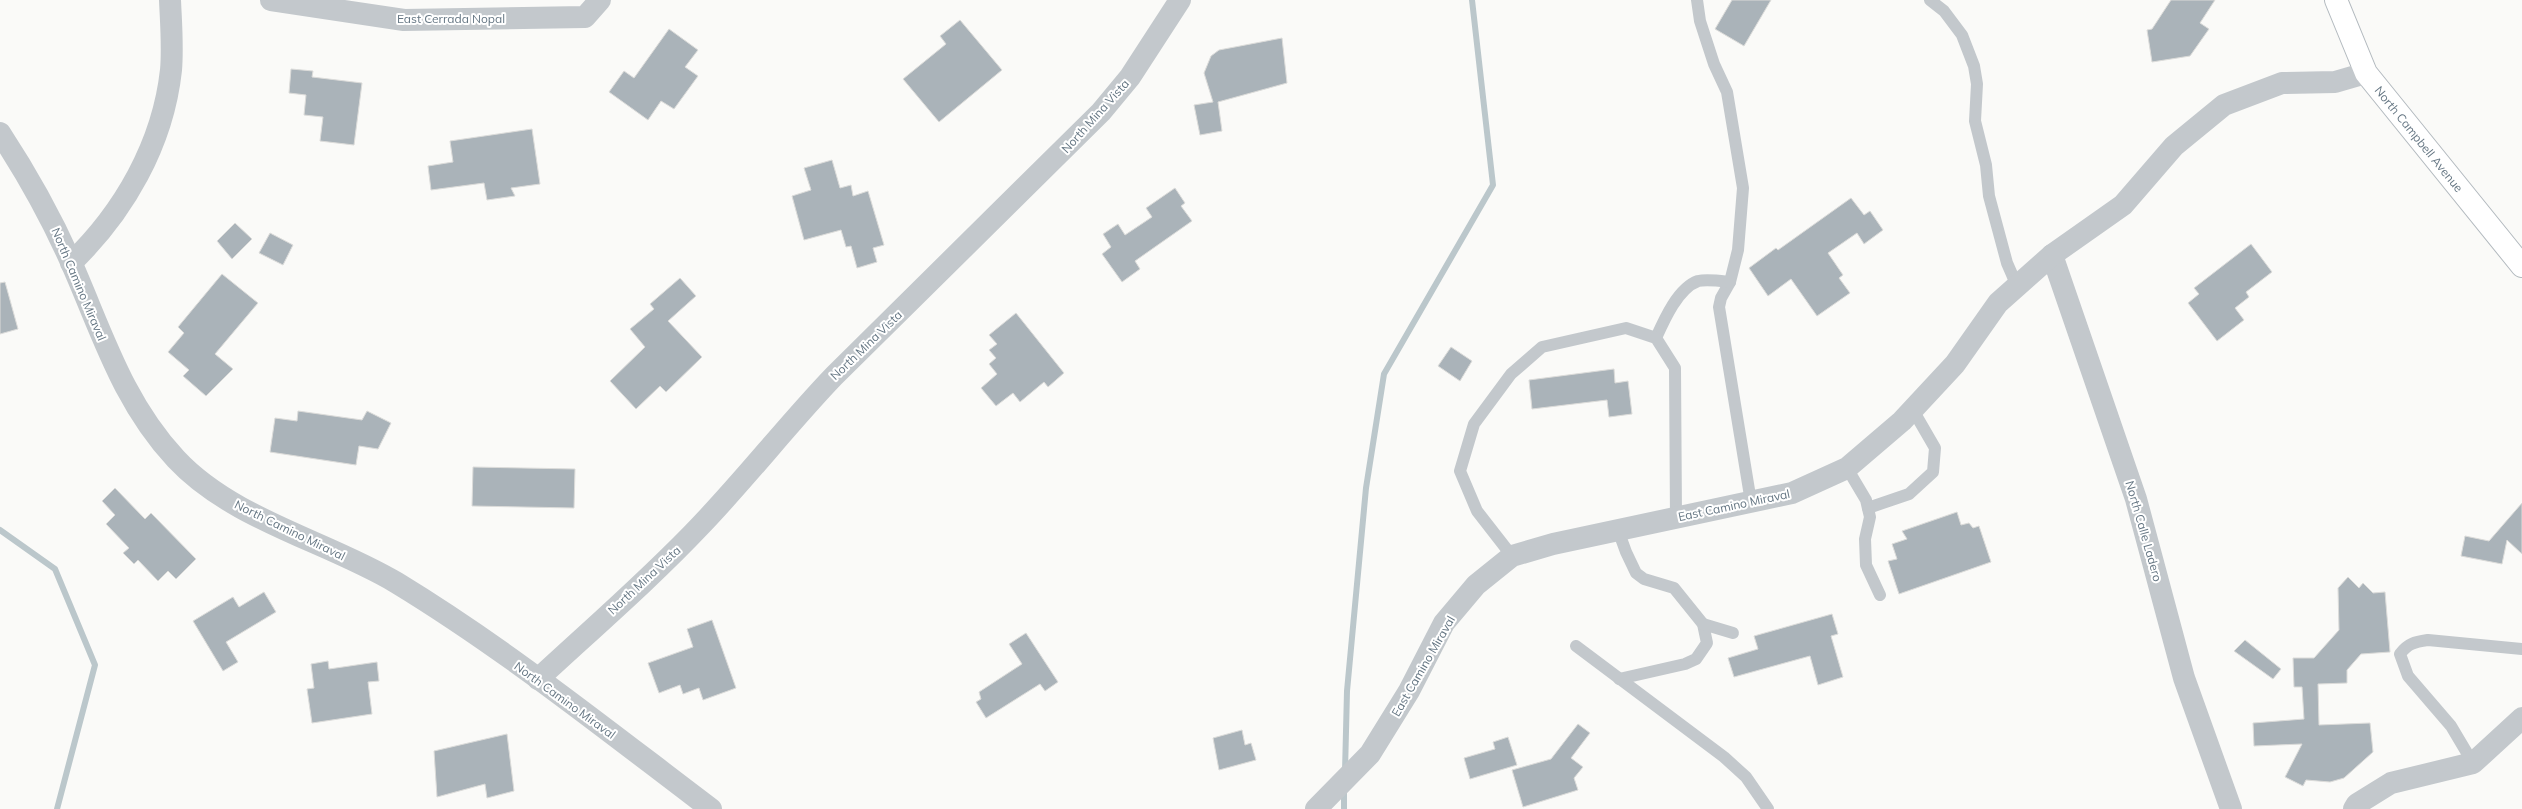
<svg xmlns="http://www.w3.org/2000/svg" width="2522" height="809" viewBox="0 0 2522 809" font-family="Mulish,sans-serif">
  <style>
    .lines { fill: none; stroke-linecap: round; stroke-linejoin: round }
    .stream { stroke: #bbc7cb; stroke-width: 6 }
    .building { fill: #aab3b9; stroke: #dcdcda }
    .secondary-casing { stroke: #b3babf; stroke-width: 24 }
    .service { stroke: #c3c8cc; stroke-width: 12 }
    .minor { stroke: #c3c8cc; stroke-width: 22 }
    .secondary { stroke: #fff; stroke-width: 22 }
    .labels { text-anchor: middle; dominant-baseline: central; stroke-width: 4; stroke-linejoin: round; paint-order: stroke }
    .street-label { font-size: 12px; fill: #657683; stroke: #fff }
  </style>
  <rect width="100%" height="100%" fill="#fafaf8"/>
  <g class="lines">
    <g class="stream">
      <path d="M0 530 55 569 95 665 57 809"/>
      <path d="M1345 772 1347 691 1366 488 1384 374 1493 185 1472 0"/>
      <path d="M1344 809V789"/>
    </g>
  </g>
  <g class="building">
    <path d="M1732 0H1771L1744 46 1715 29Z"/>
    <path d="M2171 0H2215L2200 23 2209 29 2190 56 2152 62 2147 30 2152 29Z"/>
    <path d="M960 20 1002 70 939 122 903 79 946 44 940 36Z"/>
    <path d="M669 29 698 50 685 67 698 76 674 109 661 101 648 120 609 92 624 71 634 78Z"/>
    <path d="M1282 38 1287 83 1218 102 1222 131 1200 135 1194 105 1213 102 1204 73 1211 56 1219 50Z"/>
    <path d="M291 69 313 71 312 77 362 83 354 145 320 141 323 117 304 115 306 95 289 93Z"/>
    <path d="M532 129 540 184 511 188 515 196 487 200 484 183 431 190 428 166 453 162 450 141Z"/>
    <path d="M832 160 840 188 851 185 853 196 868 191 884 245 873 248 877 262 857 268 851 246 846 247 841 230 804 240 792 196 811 190 804 168Z"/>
    <path d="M1175 188 1185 203 1181 206 1192 221 1135 261 1140 269 1122 282 1102 254 1111 247 1103 234 1118 224 1125 235 1152 217 1146 208Z"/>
    <path d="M1851 198 1864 215 1870 211 1883 230 1864 244 1857 233 1828 253 1843 275 1839 278 1850 293 1817 316 1791 279 1768 296 1749 268 1776 248 1778 250Z"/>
    <path d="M235 223 252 239 232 259 217 241Z"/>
    <path d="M270 233 293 245 283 265 259 253Z"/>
    <path d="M2251 244 2272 272 2246 292 2249 297 2235 308 2244 320 2217 341 2188 303 2199 294 2194 288Z"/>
    <path d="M222 274 258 303 215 354 233 369 206 396 183 376 189 370 168 352 184 333 178 327Z"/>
    <path d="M680 278 696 296 668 321 702 357 666 392 660 386 636 409 610 381 645 347 630 329 654 309 650 304Z"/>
    <path d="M5 282 18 329 0 334V283Z"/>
    <path d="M1016 313 1064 373 1048 387 1044 382 1020 402 1013 393 996 406 981 388 997 374 989 364 996 358 989 350 997 344 989 335Z"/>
    <path d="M1451 347 1472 361 1460 381 1438 366Z"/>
    <path d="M1614 369 1615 383 1628 381 1632 414 1609 417 1607 400 1532 409 1529 380Z"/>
    <path d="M298 411 362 420 367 411 391 423 378 449 359 446 356 465 270 452 275 418 297 421Z"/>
    <path d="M473 467 575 469 574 508 472 506Z"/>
    <path d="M115 488 145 519 151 513 196 559 176 579 168 571 158 581 138 560 134 564 123 553 129 548 106 524 115 515 102 501Z"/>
    <path d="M2522 503V554L2507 540 2502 564 2461 556 2465 536 2489 541Z"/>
    <path d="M1957 512 1961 525 1969 523 1973 528 1979 526 1991 562 1899 594 1888 561 1897 559 1892 544 1907 539 1902 531Z"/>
    <path d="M2348 577 2359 588 2363 583 2373 593 2385 592 2390 652 2361 654 2347 670V683L2318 684 2319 725 2370 723 2373 752 2344 778 2330 782 2306 780 2303 786 2285 777 2302 744 2254 746 2253 723 2304 719 2302 687H2294L2293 658H2314L2339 630 2338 588Z"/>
    <path d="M264 592 276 612 226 642 238 662 223 671 193 621 233 597 239 607Z"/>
    <path d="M1832 614 1838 634 1831 636 1843 677 1818 685 1810 656 1734 677 1728 658 1758 649 1754 636Z"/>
    <path d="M712 620 736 688 703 700 699 688 683 694 680 685 659 693 648 663 693 647 687 629Z"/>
    <path d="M1026 633 1058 682 1045 691 1040 684 986 718 976 702 981 699 979 692 1022 664 1009 644Z"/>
    <path d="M2245 640 2281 669 2273 679 2234 651Z"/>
    <path d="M328 661 329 669 377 662 379 681 368 682 372 714 312 723 307 689 314 688 311 664Z"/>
    <path d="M1578 724 1590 733 1571 758 1583 767 1574 778 1578 790 1523 807 1512 770 1551 759Z"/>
    <path d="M1242 730 1245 745 1251 743 1256 760 1219 770 1213 738Z"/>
    <path d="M507 734 514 791 487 798 485 784 437 797 434 751Z"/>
    <path d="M1508 737 1517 765 1470 779 1464 758 1495 749 1493 742Z"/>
  </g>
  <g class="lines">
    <g class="secondary-casing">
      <path id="secondary" d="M2336 0 2366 73 2522 266"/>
    </g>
    <g class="service">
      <path d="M1697 0 1700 21 1714 64 1727 92 1743 188 1738 250 1730 282 1721 298 1719 307 1751 502"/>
      <path d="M1930 0 1944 11 1962 35 1974 66 1977 84 1975 121 1986 165 1989 196 2007 263 2017 286"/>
      <path d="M1656 338C1664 320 1678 288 1698 281 1707 279 1721 281 1730 282"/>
      <path d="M1847 468 1866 500 1870 517 1865 539 1866 565 1880 595"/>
      <path d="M1868 508 1909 494 1933 472 1935 448 1913 410"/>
      <path d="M1618 530 1626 552 1636 573 1644 579 1674 588 1703 624 1707 643 1696 659 1685 664 1619 679"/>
      <path d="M1512 556 1477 511 1460 471 1474 424 1511 374 1542 347 1626 328 1656 338 1675 368 1676 517"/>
      <path d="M1703 624 1733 633"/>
      <path d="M1576 646 1724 757 1746 777 1768 809"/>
      <path d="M2473 763 2451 726 2408 676 2400 654C2408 643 2415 642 2428 640L2522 649"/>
    </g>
    <g class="minor">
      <path d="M271 0 404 20 585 17 600 0"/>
      <path d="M0 133C27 174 51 217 71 262 102 332 122 401 176 459 233 520 327 541 397 583 507 650 609 732 711 809"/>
      <path d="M2052 255 2136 499 2184 678 2231 809"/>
      <path d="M71 263C124 212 163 144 171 70 173 47 171 23 170 0"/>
      <path d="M538 679C593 628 650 579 701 525 747 477 788 424 834 376L1101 112 1130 77 1180 0"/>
      <path d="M1316 809 1370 754 1409 691 1444 623 1476 585 1512 556 1553 544 1792 493 1847 468 1902 421 1955 364 1998 303 2052 255 2123 205 2174 146 2224 105 2282 83 2335 82 2366 73"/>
      <path d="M2354 809 2357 804 2391 783 2473 763 2522 718"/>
    </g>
    <use href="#secondary" class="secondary"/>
  </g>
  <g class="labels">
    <g class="street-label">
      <text x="451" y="18">East Cerrada Nopal</text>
      <text transform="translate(1095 116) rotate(-48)">North Mina Vista</text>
      <text transform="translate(2419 139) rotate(51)">North Campbell Avenue</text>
      <text transform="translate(79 284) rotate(67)">North Camino Miraval</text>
      <text transform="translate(866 345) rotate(-44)">North Mina Vista</text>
      <text transform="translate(1734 505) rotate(-12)">East Camino Miraval</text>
      <text transform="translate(290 530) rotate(26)">North Camino Miraval</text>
      <text transform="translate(2144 531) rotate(74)">North Calle Ladero</text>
      <text transform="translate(644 580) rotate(-43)">North Mina Vista</text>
      <text transform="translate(1423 666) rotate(-60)">East Camino Miraval</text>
      <text transform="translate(565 700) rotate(36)">North Camino Miraval</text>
    </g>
  </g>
</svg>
